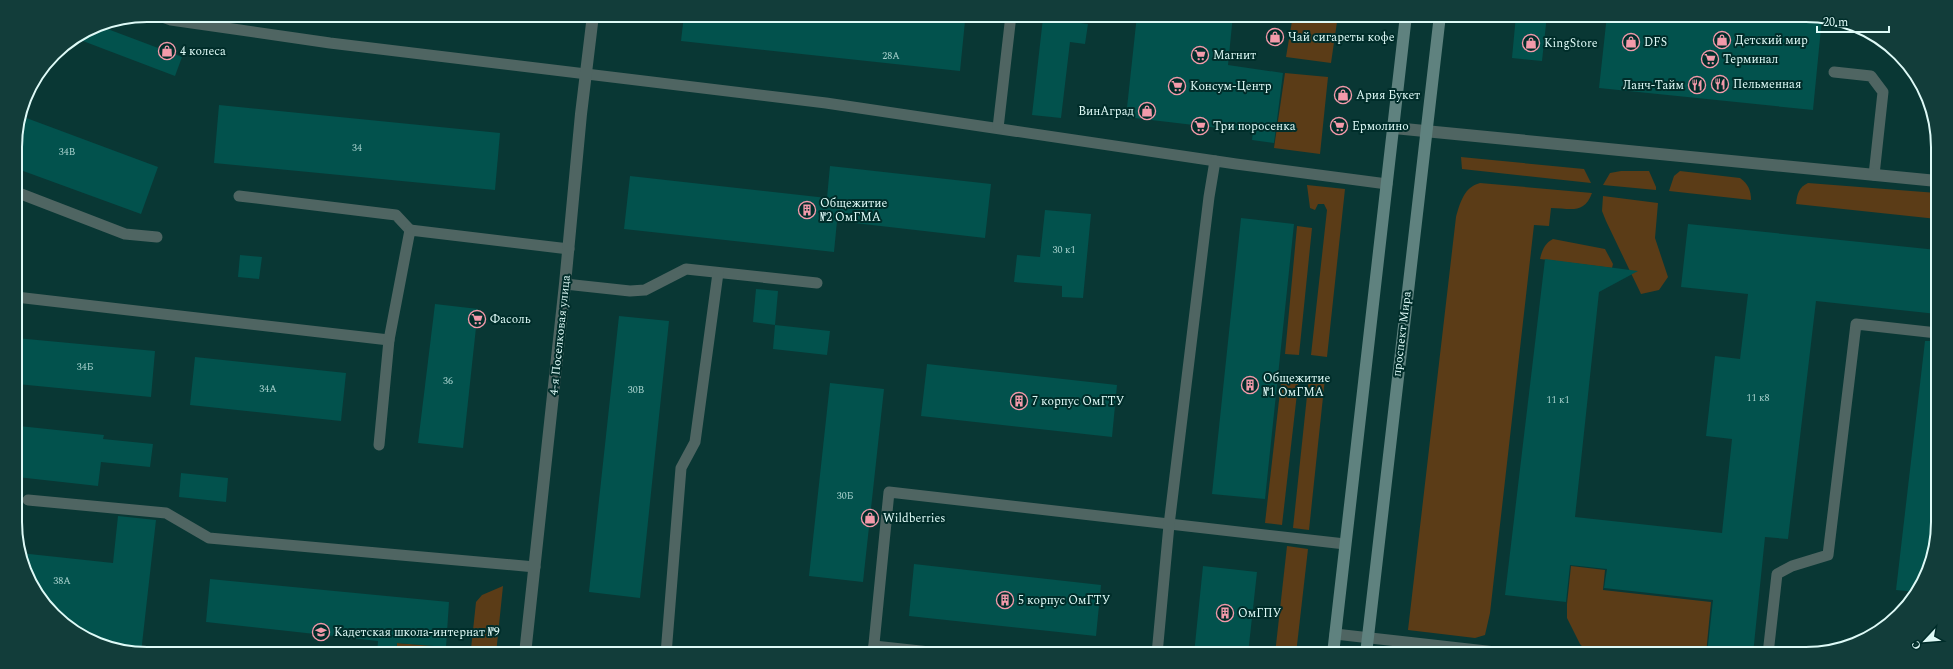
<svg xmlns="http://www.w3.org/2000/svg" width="1953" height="669" viewBox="0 0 1953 669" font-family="Spectral,serif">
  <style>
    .green { fill: #5b3c17 }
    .building { fill: #02524d }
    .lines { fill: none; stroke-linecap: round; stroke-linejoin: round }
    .service { stroke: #4f6562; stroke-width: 11 }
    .minor { stroke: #4f6562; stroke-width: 12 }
    .tertiary { stroke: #4f6562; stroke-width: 12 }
    .secondary { stroke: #5f827f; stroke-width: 12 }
    .labels { text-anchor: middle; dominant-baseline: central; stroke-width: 4; stroke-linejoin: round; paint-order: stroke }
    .number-label { font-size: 10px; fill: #a7d0cc }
    .poi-label { font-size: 12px; fill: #defaf7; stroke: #002d2a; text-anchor: start }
    .street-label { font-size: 12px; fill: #defaf7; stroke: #002d2a }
    .rim { fill: none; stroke: #defaf7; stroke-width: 2 }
  </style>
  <rect width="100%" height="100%" fill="#093734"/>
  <g class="green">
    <path d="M1293 15H1338L1331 63 1286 57Z"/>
    <path d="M1285 73 1328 77 1320 154 1274 148Z"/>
    <path d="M1461 157 1584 169 1591 183 1462 169Z"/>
    <path d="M1621 171H1649L1656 187V190L1603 185 1610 173Z"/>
    <path d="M1680 171 1740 178C1748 184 1751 190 1751 200L1669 191 1674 176Z"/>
    <path d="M1480 183 1592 193C1584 215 1570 208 1551 208L1549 226 1534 225 1490 613 1485 635 1475 638 1408 630 1456 217C1460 203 1464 187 1480 183Z"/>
    <path d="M1808 183 1937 193V219L1796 204C1797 194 1799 187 1808 183Z"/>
    <path d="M1307 185 1345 189 1327 357 1311 355 1327 210 1324 204H1318L1315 210 1310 208Z"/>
    <path d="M1603 196 1658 203 1655 238 1668 277 1659 290 1641 294 1606 221 1602 211Z"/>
    <path d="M1297 226 1312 228 1299 355 1285 354Z"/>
    <path d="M1553 239 1605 249 1613 264 1612 268 1540 259C1542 250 1545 243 1553 239Z"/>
    <path d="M1282 374 1299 376 1282 525 1265 523Z"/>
    <path d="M1309 377 1325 378 1309 530 1293 528Z"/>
    <path d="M1287 546 1308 549 1296 654H1275Z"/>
    <path d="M1571 566 1605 570 1603 590 1711 602 1706 654H1589L1580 644 1567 618V604Z"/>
    <path d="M503 586 496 654H396L397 643 471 649 476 602 482 595Z"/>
  </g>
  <g class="building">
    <path d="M684 15H911L965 21 960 71 681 41Z"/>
    <path d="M1137 15H1233L1228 65 1283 73 1274 143 1252 140 1253 132 1126 117Z"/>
    <path d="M1516 15H1547L1542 61 1512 58Z"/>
    <path d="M1607 15H1806L1822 18 1813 110 1599 88Z"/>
    <path d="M1043 18 1088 24 1085 44 1070 42 1061 118 1032 115Z"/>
    <path d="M97 25 182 57 175 76 75 38Z"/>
    <path d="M219 105 500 133 495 190 214 163Z"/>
    <path d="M21 116 158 167 141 214 15 168V138Z"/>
    <path d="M830 166 991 184 985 238 837 221 834 252 624 229 630 176 827 198Z"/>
    <path d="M1045 210 1091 214 1083 298 1062 297V286L1014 282 1017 255 1040 257Z"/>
    <path d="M1241 218 1294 224 1265 499 1212 494Z"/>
    <path d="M1688 224 1937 250V314L1816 301 1788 539 1765 537 1753 654H1707L1713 600 1604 588 1607 569 1570 565 1566 602 1505 595 1545 259 1638 271 1599 292 1575 517 1722 533 1732 439 1706 436 1715 356 1740 359 1748 294 1681 287Z"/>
    <path d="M240 255 262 257 259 279 238 277Z"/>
    <path d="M756 289 778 291 775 325 753 322Z"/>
    <path d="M435 304 478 309 463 448 418 443Z"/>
    <path d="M619 316 669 321 640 598 589 592Z"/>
    <path d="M775 325 830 331 827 355 773 349Z"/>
    <path d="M16 338 155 351 151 397 17 384Z"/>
    <path d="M1925 341H1937L1938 522 1931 564 1917 592 1896 590Z"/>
    <path d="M195 357 346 373 341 421 190 405Z"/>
    <path d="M927 364 1117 385 1112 437 921 416Z"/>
    <path d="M830 383 884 389 863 582 809 576Z"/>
    <path d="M19 426 104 435 103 439 153 444 150 467 101 462 98 486 17 477Z"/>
    <path d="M181 473 228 478 226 502 179 497Z"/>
    <path d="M118 516 156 520 141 653 105 647 48 609 20 553 113 563Z"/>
    <path d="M914 564 1101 585 1096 636 909 616Z"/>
    <path d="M1203 566 1257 572 1248 654H1194Z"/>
    <path d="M210 579 449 602 446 647 397 643 396 654H377L378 641 206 622Z"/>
  </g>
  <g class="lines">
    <g class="service">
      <path d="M157 15 171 20 330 43 826 103 1236 164 1387 184"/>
      <path d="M1834 72 1871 76 1883 92 1874 175"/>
      <path d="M998 128 1011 15"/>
      <path d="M16 192 125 234 157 237"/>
      <path d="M239 196 396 215 410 230"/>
      <path d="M565 284 630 291 645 290 686 269 817 283"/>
      <path d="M16 297 389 340"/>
      <path d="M379 445 389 340 410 230 569 249"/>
      <path d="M28 500 166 513 209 538 535 567"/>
      <path d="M1335 634 1513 654"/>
      <path d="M874 646 948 654"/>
      <path d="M666 654 681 468 695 442 718 273"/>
      <path d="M873 654 889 492 1345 544"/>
      <path d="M1157 654 1169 525 1209 197 1215 161"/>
      <path d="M1768 654 1777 574 1792 566 1828 555 1856 324 1937 333"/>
    </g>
    <path class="minor" d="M1394 128 1937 181"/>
    <path class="tertiary" d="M525 654 565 284 581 114 593 15"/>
    <g class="secondary">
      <path d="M1333 654 1406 15"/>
      <path d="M1366 654 1440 15"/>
    </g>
  </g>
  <defs>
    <g id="shop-ring" transform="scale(0.9)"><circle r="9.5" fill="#002d2a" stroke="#f39aaa" stroke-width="1.5"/><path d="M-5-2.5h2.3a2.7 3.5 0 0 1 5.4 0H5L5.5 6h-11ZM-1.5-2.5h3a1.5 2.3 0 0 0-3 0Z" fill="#f39aaa"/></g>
    <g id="supermarket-ring" transform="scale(0.9)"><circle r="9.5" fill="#002d2a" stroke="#f39aaa" stroke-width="1.5"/><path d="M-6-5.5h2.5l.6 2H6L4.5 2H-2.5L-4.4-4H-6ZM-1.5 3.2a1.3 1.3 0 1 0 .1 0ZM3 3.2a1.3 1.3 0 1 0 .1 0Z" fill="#f39aaa"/></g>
    <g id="restaurant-ring" transform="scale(0.9)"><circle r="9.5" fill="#002d2a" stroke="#f39aaa" stroke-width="1.5"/><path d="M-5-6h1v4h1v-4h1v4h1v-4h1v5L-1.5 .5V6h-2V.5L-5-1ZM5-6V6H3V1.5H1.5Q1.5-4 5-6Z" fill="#f39aaa"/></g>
    <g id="building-ring" transform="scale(0.9)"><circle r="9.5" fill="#002d2a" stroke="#f39aaa" stroke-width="1.5"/><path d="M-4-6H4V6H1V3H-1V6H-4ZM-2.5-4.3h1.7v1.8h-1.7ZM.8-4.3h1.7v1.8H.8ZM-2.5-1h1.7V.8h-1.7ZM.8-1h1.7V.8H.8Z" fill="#f39aaa"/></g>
    <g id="school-ring" transform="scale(0.9)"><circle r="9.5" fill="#002d2a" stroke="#f39aaa" stroke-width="1.5"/><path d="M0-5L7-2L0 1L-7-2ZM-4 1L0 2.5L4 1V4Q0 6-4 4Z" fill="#f39aaa"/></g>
  </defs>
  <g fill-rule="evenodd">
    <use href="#shop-ring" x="1275" y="37"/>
    <use href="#shop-ring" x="1722" y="40"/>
    <use href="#shop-ring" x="1631" y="42"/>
    <use href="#shop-ring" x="1531" y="43"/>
    <use href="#shop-ring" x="167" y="51"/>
    <use href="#supermarket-ring" x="1200" y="55"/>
    <use href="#supermarket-ring" x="1710" y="59"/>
    <use href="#restaurant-ring" x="1720" y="84"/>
    <use href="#restaurant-ring" x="1697" y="85"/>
    <use href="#supermarket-ring" x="1177" y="86"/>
    <use href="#shop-ring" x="1343" y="95"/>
    <use href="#shop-ring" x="1147" y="111"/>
    <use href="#supermarket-ring" x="1200" y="126"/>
    <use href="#supermarket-ring" x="1339" y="126"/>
    <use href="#building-ring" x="807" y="210"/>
    <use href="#supermarket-ring" x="477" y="319"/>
    <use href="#building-ring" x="1250" y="385"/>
    <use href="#building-ring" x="1019" y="401"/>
    <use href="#shop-ring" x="870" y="518"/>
    <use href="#building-ring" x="1005" y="600"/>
    <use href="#building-ring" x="1225" y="613"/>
    <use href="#school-ring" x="321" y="632"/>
  </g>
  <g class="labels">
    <g class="number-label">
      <text x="891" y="56">28А</text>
      <text x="357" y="148">34</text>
      <text x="67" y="152">34В</text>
      <text x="1064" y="250">30 к1</text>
      <text x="85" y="367">34Б</text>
      <text x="448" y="381">36</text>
      <text x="268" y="389">34А</text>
      <text x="636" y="390">30В</text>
      <text x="1758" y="398">11 к8</text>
      <text x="1558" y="400">11 к1</text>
      <text x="845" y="496">30Б</text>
      <text x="62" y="581">38А</text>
    </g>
    <g class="poi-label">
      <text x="1288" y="37">Чай сигареты кофе</text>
      <text x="1735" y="40">Детский мир</text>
      <text x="1644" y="42">DFS</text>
      <text x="1544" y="43">KingStore</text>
      <text x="180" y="51">4 колеса</text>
      <text x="1213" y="55">Магнит</text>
      <text x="1723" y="59">Терминал</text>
      <text x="1733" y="84">Пельменная</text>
      <text x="1684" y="85" text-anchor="end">Ланч-Тайм</text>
      <text x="1190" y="86">Консум-Центр</text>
      <text x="1356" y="95">Ария Букет</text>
      <text x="1134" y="111" text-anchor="end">ВинАград</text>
      <text x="1213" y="126">Три поросенка</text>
      <text x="1352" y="126">Ермолино</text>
      <text x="820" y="203">Общежитие<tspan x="820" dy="14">№2 ОмГМА</tspan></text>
      <text x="490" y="319">Фасоль</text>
      <text x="1263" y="378">Общежитие<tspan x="1263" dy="14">№1 ОмГМА</tspan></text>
      <text x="1032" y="401">7 корпус ОмГТУ</text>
      <text x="883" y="518">Wildberries</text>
      <text x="1018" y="600">5 корпус ОмГТУ</text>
      <text x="1238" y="613">ОмГПУ</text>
      <text x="334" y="632">Кадетская школа-интернат №9</text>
    </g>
    <g class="street-label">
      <text transform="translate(1402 334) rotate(-83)">проспект Мира</text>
      <text transform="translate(560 335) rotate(-84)">4-я Поселковая улица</text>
    </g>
  </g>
  <path d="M0 0H1953V669H0ZM147 22H1806A125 125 0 0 1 1931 147V522A125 125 0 0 1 1806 647H147A125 125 0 0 1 22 522V147A125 125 0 0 1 147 22Z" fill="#123d3a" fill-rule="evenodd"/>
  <path class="rim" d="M147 22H1806A125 125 0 0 1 1931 147V522A125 125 0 0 1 1806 647H147A125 125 0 0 1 22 522V147A125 125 0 0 1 147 22Z"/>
  <g transform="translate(1925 641) rotate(244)" stroke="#002d2a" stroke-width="3" paint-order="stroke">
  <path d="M0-3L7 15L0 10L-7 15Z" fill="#defaf7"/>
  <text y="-6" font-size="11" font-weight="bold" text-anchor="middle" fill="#defaf7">С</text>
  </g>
  <path d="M1817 26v6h72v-6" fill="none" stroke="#defaf7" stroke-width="2"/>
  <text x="1823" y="26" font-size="12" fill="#defaf7" stroke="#002d2a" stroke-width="3" paint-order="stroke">20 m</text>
</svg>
